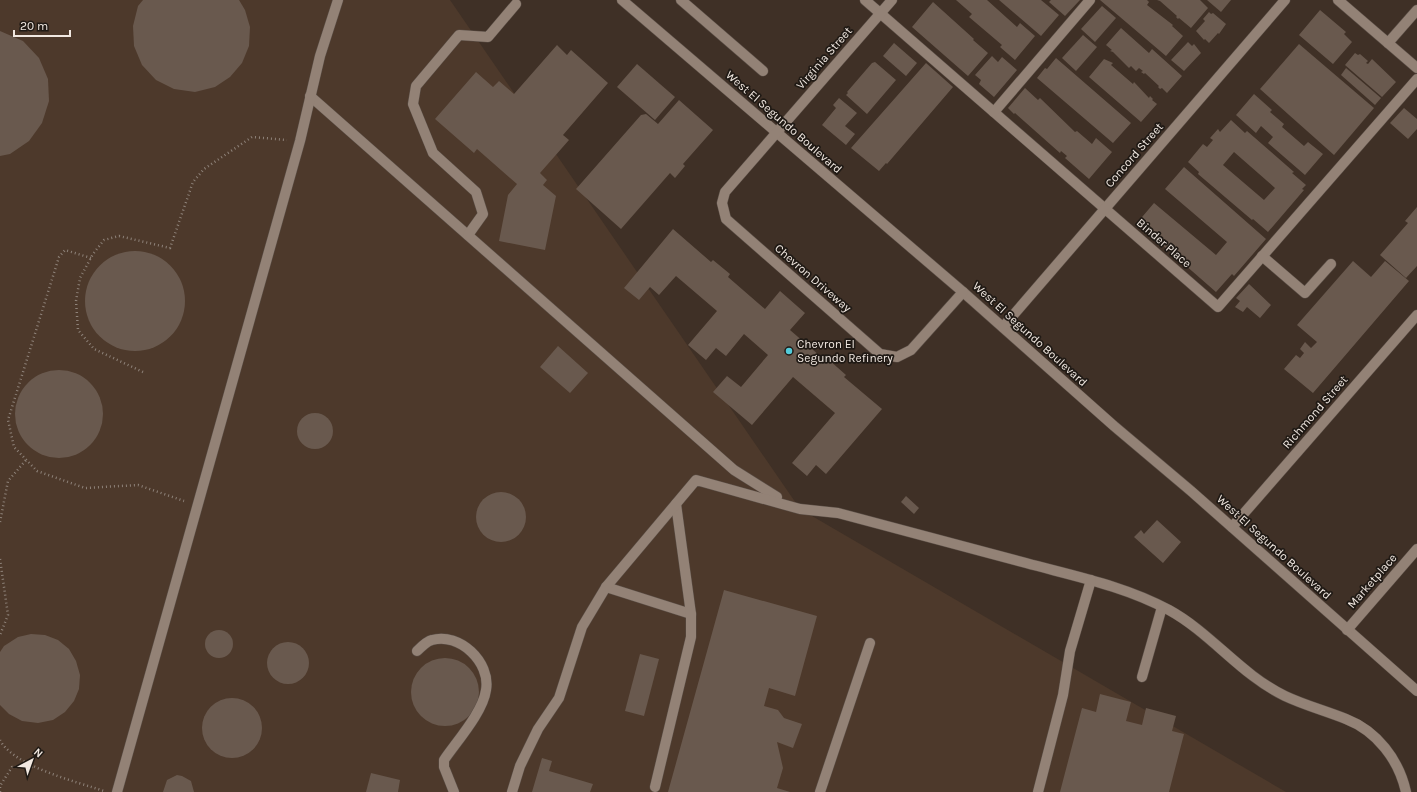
<svg xmlns="http://www.w3.org/2000/svg" width="1417" height="792" viewBox="0 0 1417 792" font-family="Karla,sans-serif">
  <style>
    .built { fill: #4d392b }
    .building { fill: #69594e; fill-rule: evenodd }
    .lines { fill: none; stroke-linecap: round; stroke-linejoin: round }
    .minor-casing { stroke: #5a4e46; stroke-width: 11 }
    .path { stroke: #8e8279; stroke-width: 2.5; stroke-dasharray: 1 3; stroke-linecap: butt }
    .minor { stroke: #938276; stroke-width: 10 }
    .poi-dot { fill: #52cbd9; stroke: #201a15; stroke-width: 1.5 }
    .labels { text-anchor: middle; dominant-baseline: central; stroke-width: 3.5; stroke-linejoin: round; paint-order: stroke }
    .street-label { font-size: 12px; fill: #f1e8e1; stroke: #201a15 }
    .poi-label { font-size: 12px; fill: #f1e8e1; stroke: #201a15; text-anchor: start }
  </style>
  <rect width="100%" height="100%" fill="#3f3026"/>
  <path class="built" d="M0 0H450L800 509 1286 792H0Z"/>
  <g class="building">
    <path d="M143 0H239L245 10 250 27 249 46 242 63 230 77 215 87 195 92 174 89 156 80 142 65 134 46 133 26 138 6Z"/>
    <path d="M956 0H987L1017 27 1020 23 1035 36 1015 60 1000 47 1002 45 969 17 972 14Z"/>
    <path d="M999 0H1041L1059 15 1041 36Z"/>
    <path d="M1051 0H1080L1065 16 1049 2Z"/>
    <path d="M1100 0H1147L1149 2 1147 5 1173 25 1172 26 1183 36 1166 56Z"/>
    <path d="M1157 0H1200L1208 8 1191 28 1179 18 1178 19 1176 17 1177 16 1160 1Z"/>
    <path d="M1207 0H1231L1221 12Z"/>
    <path d="M933 2 974 39 973 40 988 53 968 76 912 27Z"/>
    <path d="M1102 6 1116 18 1095 42 1081 29Z"/>
    <path d="M1320 10 1346 32 1344 34 1352 42 1333 64 1299 35Z"/>
    <path d="M1209 12 1211 14 1213 13 1226 24 1219 34 1218 33 1209 43 1205 39 1204 40 1196 31 1205 21 1203 19Z"/>
    <path d="M1121 28 1149 53 1152 49 1182 76 1167 93 1162 88 1160 89 1158 87 1159 86 1145 73 1144 74 1141 72 1143 71 1139 68 1136 71 1131 66 1129 68 1113 52 1110 51 1112 50 1106 45Z"/>
    <path d="M0 31 23 41 39 58 48 79 49 101 42 123 29 141 10 154 0 156Z"/>
    <path d="M1083 35 1097 47 1076 71 1062 58Z"/>
    <path d="M1188 42 1192 46 1194 44 1201 53 1184 71 1171 60Z"/>
    <path d="M894 43 917 63 906 76 883 56Z"/>
    <path d="M1299 44 1374 108 1334 155 1260 89Z"/>
    <path d="M557 45 567 55 571 50 608 83 563 135 569 140 540 173 547 180 543 185 556 196 545 250 499 241 508 195 517 184 477 149 474 153 435 119 476 72 493 87 499 81 514 94Z"/>
    <path d="M1355 53 1358 55 1360 54 1368 61 1366 63 1368 64 1372 59 1396 82 1382 97 1345 65Z"/>
    <path d="M992 56 998 62 1002 57 1017 70 994 97 979 84 981 80 975 75Z"/>
    <path d="M1056 58 1131 123 1113 143 1037 78 1045 68 1047 69Z"/>
    <path d="M1104 59 1113 63 1111 65 1133 84 1134 82 1149 98 1150 96 1153 99 1152 100 1157 104 1141 122 1089 77Z"/>
    <path d="M875 62 896 80 867 114 846 95 848 93 847 92 872 63Z"/>
    <path d="M926 63 953 87 887 164 886 163 879 171 851 148Z"/>
    <path d="M637 64 675 97 655 120 617 87Z"/>
    <path d="M1346 68 1381 98 1375 105 1341 75Z"/>
    <path d="M1025 88 1038 100 1040 98 1075 132 1077 131 1092 144 1096 138 1112 152 1089 179 1065 158 1067 156 1061 151 1060 153 1015 113 1014 114 1008 108Z"/>
    <path d="M1254 94 1272 110 1270 112 1284 124 1282 127 1304 146 1308 142 1323 154 1305 175 1268 143 1273 137 1261 126 1256 133 1236 115Z"/>
    <path d="M839 98 857 113 845 126 855 134 846 145 822 125 836 108 833 105Z"/>
    <path d="M679 100 713 130 683 164 685 166 675 178 670 173 621 229 576 189 641 115 646 114 658 124Z"/>
    <path d="M1404 108 1417 119V129L1408 139 1390 123Z"/>
    <path d="M1231 120 1245 133 1247 131 1294 172 1292 173 1306 185 1302 189 1304 190 1268 232 1253 219 1252 220 1198 174 1199 172 1188 162 1203 144 1207 147 1213 140 1210 138 1218 129 1220 132ZM1234 152 1275 188 1264 200 1223 165Z"/>
    <path d="M1184 167 1266 239 1234 276 1232 274 1216 292 1137 223 1154 203 1216 255 1227 242 1165 189Z"/>
    <path d="M1417 207V266L1406 278 1380 255 1408 223 1405 221Z"/>
    <path d="M673 229 711 262 713 260 730 274 728 277 765 309 780 291 805 313 790 330 827 362 829 360 846 375 844 377 882 409 826 474 816 465 807 476 792 463 835 413 793 377 752 425 713 392 727 376 741 387 768 355 744 334 726 356 716 348 706 360 688 345 717 311 676 276 659 295 650 287 639 300 624 288Z"/>
    <circle cx="135" cy="301" r="50"/>
    <path d="M1353 261 1371 277 1385 261 1409 281 1313 393 1284 369 1296 355 1300 358 1304 353 1300 349 1305 342 1311 348 1317 342 1297 325Z"/>
    <path d="M1249 284 1271 305 1260 318 1247 307 1243 312 1235 307 1240 301 1236 298Z"/>
    <path d="M558 346 588 373 570 393 540 367Z"/>
    <circle cx="59" cy="414" r="44"/>
    <circle cx="315" cy="431" r="18"/>
    <circle cx="501" cy="517" r="25"/>
    <path d="M906 496 919 508 914 514 901 502Z"/>
    <path d="M1157 520 1181 542 1163 563 1134 537 1141 530 1144 534Z"/>
    <path d="M724 590 817 616 795 696 769 688 764 706 778 710 784 718 802 724 793 748 777 742 783 768 777 788 790 792H668Z"/>
    <circle cx="219" cy="644" r="14"/>
    <path d="M31 634 45 635 58 640 69 649 76 661 80 675 79 689 74 701 65 712 53 720 38 723 22 721 9 714 0 705V652L4 646 18 637Z"/>
    <circle cx="288" cy="663" r="21"/>
    <path d="M640 654 659 659 644 716 625 711Z"/>
    <circle cx="445" cy="692" r="34"/>
    <path d="M1100 694 1131 702 1126 721 1142 725 1146 708 1176 716 1172 731 1184 734 1169 792H1060L1082 708 1096 712Z"/>
    <circle cx="232" cy="728" r="30"/>
    <path d="M542 758 552 761 549 771 593 784 590 792H532Z"/>
    <path d="M371 773 400 780 398 792H366Z"/>
    <path d="M177 775 182 776 191 781 194 792H163L167 780Z"/>
  </g>
  <g class="lines">
    <g class="minor-casing">
      <g id="minor">
        <path d="M622 0 963 292 1114 426 1191 491 1417 691"/>
        <path d="M681 0 763 71"/>
        <path d="M865 0 1218 307 1417 79"/>
        <path d="M892 0 725 192 722 203 726 219 880 354 897 357 911 350 963 292"/>
        <path d="M1338 0 1417 68"/>
        <path d="M1388 43 1417 10"/>
        <path d="M310 96 734 470 777 497"/>
        <path d="M994 112 1090 0"/>
        <path d="M468 235 483 214 476 192 433 153 413 104 416 86 459 35 488 37 516 4"/>
        <path d="M1262 256 1305 293 1331 264"/>
        <path d="M1003 327 1285 0"/>
        <path d="M1232 527 1417 315"/>
        <path d="M606 587 691 614"/>
        <path d="M1347 630 1417 549"/>
        <path d="M417 651C421 647 427 641 432 640 459 632 491 662 486 690 483 712 457 741 444 760V767L454 792"/>
        <path d="M1142 677 1162 607"/>
        <path d="M655 787 691 637V614L676 504"/>
        <path d="M117 792 300 141 320 56 338 0"/>
        <path d="M512 792 520 766 538 729 559 698 582 627 606 587 696 480 800 509 838 513C901 530 963 546 1026 563 1074 576 1125 586 1169 610 1211 633 1241 675 1285 696 1304 705 1326 711 1346 719 1377 731 1399 760 1406 792"/>
        <path d="M820 792 870 643"/>
        <path d="M1038 792 1063 695 1070 651 1091 580"/>
      </g>
    </g>
    <g class="path">
      <path d="M91 258 65 250 59 257 8 420 14 447 37 471 85 488 138 485 184 501"/>
      <path d="M143 372 94 349 78 330 76 301 80 278 93 254 104 240 119 236 170 248 193 182 204 169 252 137 287 140"/>
      <path d="M0 522 8 481 26 460"/>
      <path d="M0 559 8 615 0 635"/>
      <path d="M0 740C13 766 77 782 104 791"/>
      <path d="M0 792V786L12 767H34"/>
    </g>
    <use href="#minor" class="minor"/>
  </g>
  <circle class="poi-dot" cx="789" cy="351" r="4"/>
  <g class="labels">
    <g class="street-label">
      <text transform="translate(824 58) rotate(-49)">Virginia Street</text>
      <text transform="translate(784 122) rotate(41)">West El Segundo Boulevard</text>
      <text transform="translate(1134 155) rotate(-49)">Concord Street</text>
      <text transform="translate(1164 243) rotate(41)">Binder Place</text>
      <text transform="translate(813 278) rotate(41)">Chevron Driveway</text>
      <text transform="translate(1030 334) rotate(42)">West El Segundo Boulevard</text>
      <text transform="translate(1315 412) rotate(-49)">Richmond Street</text>
      <text transform="translate(1274 547) rotate(42)">West El Segundo Boulevard</text>
      <text transform="translate(1372 581) rotate(-49)">Marketplace</text>
    </g>
    <g class="poi-label">
      <text x="797" y="344">Chevron El<tspan x="797" dy="14">Segundo Refinery</tspan></text>
    </g>
  </g>
  <g transform="translate(32 760) rotate(41)" stroke="#201a15" stroke-width="3" paint-order="stroke">
  <path d="M0-3L7 15L0 10L-7 15Z" fill="#f1e8e1"/>
  <text y="-6" font-size="11" font-weight="bold" text-anchor="middle" fill="#f1e8e1">N</text>
  </g>
  <path d="M14 30v6h56v-6" fill="none" stroke="#f1e8e1" stroke-width="2"/>
  <text x="20" y="30" font-size="12" fill="#f1e8e1" stroke="#201a15" stroke-width="3" paint-order="stroke">20 m</text>
</svg>
